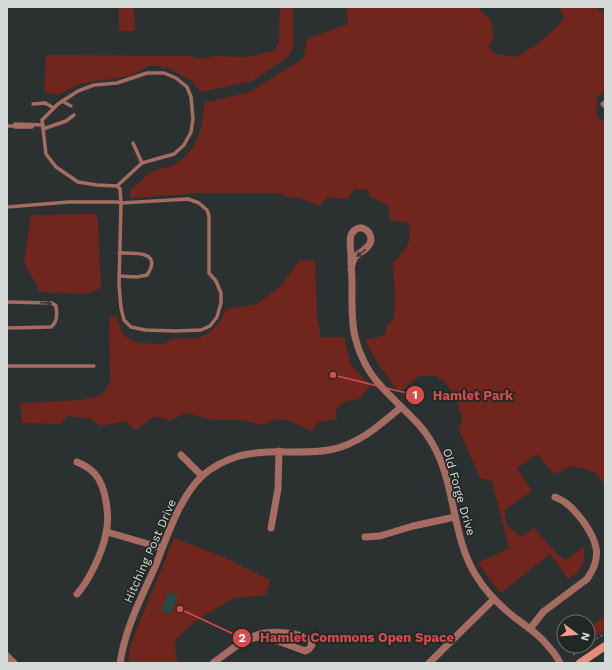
<svg xmlns="http://www.w3.org/2000/svg" width="612" height="670" viewBox="0 0 612 670" font-family="'Work Sans',sans-serif">
  <style>
    .green { fill: #71261d }
    .water { fill: #234a45 }
    .lines { fill: none; stroke-linecap: round; stroke-linejoin: round }
    .path { stroke: #848988; stroke-width: 1; stroke-dasharray: 3 2; stroke-linecap: butt }
    .service { stroke: #a66b61; stroke-width: 3.5 }
    .minor { stroke: #a66b61; stroke-width: 7 }
    .secondary { stroke: #e98b7b; stroke-width: 8 }
    .oneway { fill: #423935 }
    .labels { text-anchor: middle; dominant-baseline: central; stroke-width: 3.5; stroke-linejoin: round; paint-order: stroke }
    .street-label { font-size: 12px; fill: #d5d9d8; stroke: #202826 }
    .leader { fill: none; stroke: #d64b4b; stroke-width: 1.5 }
    .callout-dot { fill: #d64b4b; stroke: #202826; stroke-width: 1.5 }
    .mark-label { font-size: 12px; text-anchor: middle; font-weight: bold; fill: #fff }
    .callout-label { font-size: 13px; text-anchor: middle; font-weight: bold; fill: #d64b4b; stroke: #202826; stroke-width: 3.5; stroke-linejoin: round; paint-order: stroke }
  </style>
  <rect width="100%" height="100%" fill="#2a3130"/>
  <g class="green">
    <path d="M119 7H134L135 31H119Z"/>
    <path d="M280 7H293V49L287 58 252 81 201 92 192 81 168 68 151 65 130 76 78 84 58 95 44 92 46 55 188 56 202 59 215 56 248 57 275 50 279 41Z"/>
    <path d="M346 7H480L479 9 492 21 493 40 488 47 496 54 517 57C533 47 555 33 564 17L559 7H596L605 15V91L597 97 596 115 605 123V485L594 472 572 466 554 474 537 454 517 468 532 491 505 510 506 524 521 537 534 528 557 554 566 560 584 546V559L579 572 568 579 550 554 501 593 496 588 478 563 509 548 492 481 480 478 459 430 462 418 456 399 446 383 436 376H419L401 391 399 389 398 390C385 375 374 359 365 340L385 335 386 327 394 318 395 299 393 263C407 248 413 244 408 223L390 220 388 205 370 197 368 189H354L348 199 328 197 319 206 300 198 286 197 281 193H204L130 198V190C138 185 144 176 152 172 159 168 168 168 175 164 197 151 204 127 204 103L249 92 304 58 307 39 348 24Z"/>
    <path d="M96 214 98 223 101 288 86 294 40 292 24 262 31 215Z"/>
    <path d="M300 260 315 261 317 317 321 337H344L351 365 370 385 361 398 345 402 336 409 337 419 318 422 312 431 290 421 275 419 263 425 241 420H212L186 413 169 421C146 410 152 424 134 430L126 421 100 426 89 418 67 416 60 424 22 423 20 403 81 400 102 395 110 383 109 317H117L123 335 137 343 165 344 172 339 199 338 210 332 219 323 226 309 257 304 281 286Z"/>
    <path d="M174 538 224 557 270 580 266 595 234 598 197 620 175 640 177 663H129V650L135 634Z"/>
    <path d="M605 616V630L588 642V628Z"/>
    <path d="M564 645V646H583L573 653 567 652 562 646Z"/>
  </g>
  <path class="water" d="M169 592 178 596 170 614 161 610Z"/>
  <g class="lines">
    <g class="path">
      <path d="M588 645 605 633"/>
      <path d="M573 655 586 646"/>
    </g>
    <g class="service">
      <path d="M62 101 71 106"/>
      <path d="M605 102 602 104 605 107"/>
      <path d="M33 104 45 103 54 108"/>
      <path d="M7 126H14L15 124 43 125"/>
      <path d="M14 126 15 127H32L33 125"/>
      <path d="M43 129 66 121 74 115"/>
      <path d="M133 143 142 163"/>
      <path d="M7 207 69 202H117L121 203 188 199 199 203 207 210 209 216V273L216 281 221 293V303L217 317 210 326 201 330 175 331 145 330 131 327 124 320 121 308 119 285 121 203 120 189 117 186 97 185 78 182 56 167 46 154 42 120 58 104 78 91 94 85 117 83 147 73H164L176 78 187 87 191 97 193 119 191 132 184 145 174 154 142 163 117 186"/>
      <path d="M119 276 137 277 147 275C163 251 135 253 119 253"/>
      <path d="M7 302 52 303 56 306C57 314 58 321 51 327L7 328"/>
      <path d="M7 366H94"/>
    </g>
    <g class="minor">
      <path d="M351 269C352 265 353 260 355 257 360 251 370 249 371 240 371 232 363 224 355 230 353 231 352 233 351 235 349 241 351 250 351 256 351 265 352 274 352 283 352 301 351 320 355 337 357 344 359 351 362 357 376 392 414 411 432 443 456 483 451 534 475 574 485 591 499 605 514 617 526 626 539 634 548 646 553 651 557 657 560 663"/>
      <path d="M181 455 202 476"/>
      <path d="M77 462C84 465 90 468 95 474 106 486 110 517 106 533 103 551 89 581 77 594"/>
      <path d="M271 528 278 489 279 451"/>
      <path d="M107 532 162 548"/>
      <path d="M365 537 380 536 413 526 455 517"/>
      <path d="M530 629 543 612 587 579C603 557 597 541 583 521 574 510 568 502 555 497"/>
      <path d="M7 656 14 663"/>
      <path d="M120 663C125 629 141 598 155 567 167 537 179 498 202 476 212 467 226 460 239 456 269 448 300 455 329 450 358 445 380 425 401 407"/>
      <path d="M213 663C245 640 256 626 298 635 305 636 310 638 312 645L309 649 305 651 270 638 257 637 246 640"/>
      <path d="M429 663 494 599"/>
    </g>
    <path class="secondary" d="M580 663 605 646"/>
  </g>
  <defs><path id="oneway-solid" d="M-6-.8H1V-3.2L6.5 0L1 3.2V.8H-6Z"/></defs>
  <g class="oneway">
    <use href="#oneway-solid" transform="translate(361 253) rotate(142)"/>
    <use href="#oneway-solid" transform="translate(46 303) rotate(6)"/>
  </g>
  <g class="labels">
    <g class="street-label">
      <text transform="translate(459 492) rotate(74)">Old Forge Drive</text>
      <text transform="translate(150 551) rotate(-66)">Hitching Post Drive</text>
    </g>
  </g>
  <path class="leader" d="M333 375L415 395M180 609L242 638"/>
  <g class="callout-dot">
    <circle cx="333" cy="375" r="4"/>
    <circle cx="180" cy="609" r="4"/>
    <circle cx="415" cy="395" r="10"/>
    <circle cx="242" cy="638" r="10"/>
  </g>
  <g class="mark-label">
    <text x="415" y="399">1</text>
    <text x="242" y="642">2</text>
  </g>
  <g class="callout-label">
    <text x="473" y="400">Hamlet Park</text>
    <text x="357" y="642">Hamlet Commons Open Space</text>
  </g>
  <rect width="612" height="670" fill="none" stroke="#d5d9d8" stroke-width="16"/>
  <g transform="translate(576 634) rotate(106)"><circle r="19" fill="#202826" stroke="#686f6d"/>
  <path d="M0-3L7 15L0 10L-7 15Z" fill="#f59d8e"/>
  <text y="-6" font-size="11" font-weight="bold" text-anchor="middle" fill="#d5d9d8">N</text>
  </g>
</svg>
